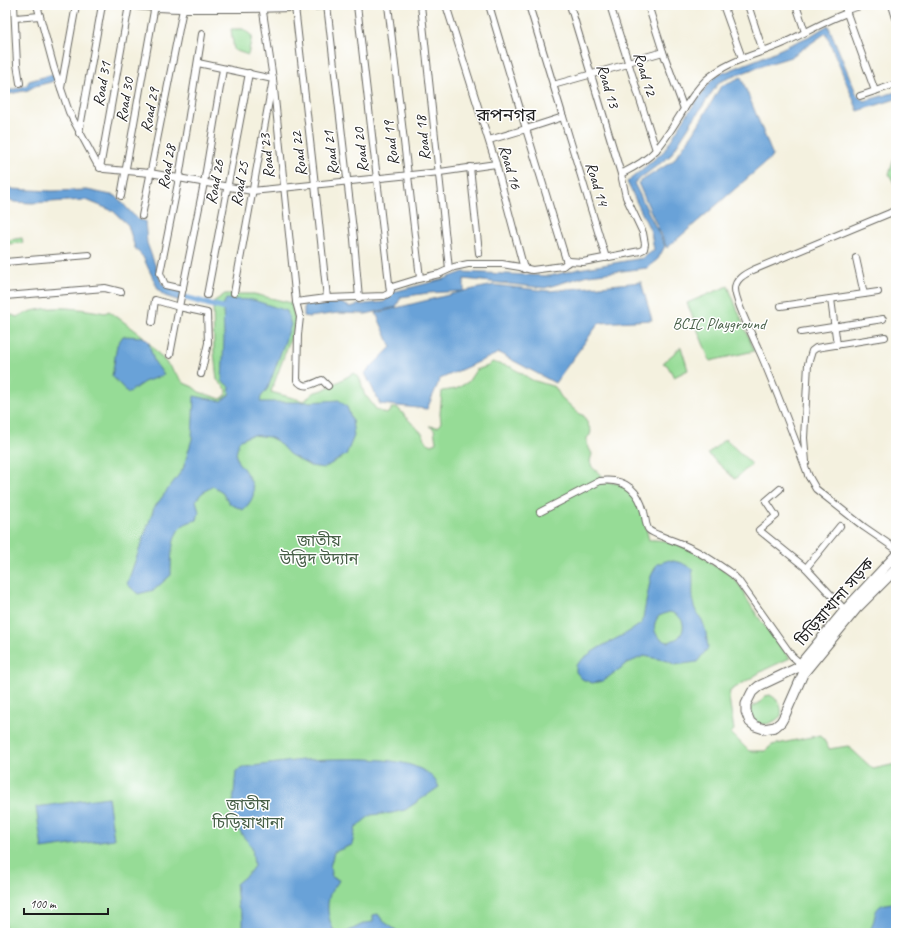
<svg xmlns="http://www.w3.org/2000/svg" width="901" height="938" viewBox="0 0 901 938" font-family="Caveat,'Noto Sans Bengali',sans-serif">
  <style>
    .green { fill: #96dc96; stroke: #597c59 }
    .water { fill: #69a2d8; stroke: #425f7a; fill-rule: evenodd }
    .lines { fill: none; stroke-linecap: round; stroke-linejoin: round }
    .canal { stroke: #69a2d8; stroke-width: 6 }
    .minor-casing { stroke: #686760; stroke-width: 8 }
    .tertiary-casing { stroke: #686760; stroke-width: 10 }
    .secondary-casing { stroke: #686760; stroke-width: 11 }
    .minor { stroke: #fff; stroke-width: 6 }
    .tertiary { stroke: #fff; stroke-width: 8 }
    .secondary { stroke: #fff; stroke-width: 9 }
    .labels { text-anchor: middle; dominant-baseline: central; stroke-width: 3; stroke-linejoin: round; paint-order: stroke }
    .street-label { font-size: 16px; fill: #1c1c1c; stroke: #fff }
    .park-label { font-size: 16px; fill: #475f47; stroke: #fff }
    .quarter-label { font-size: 18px; fill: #1c1c1c; stroke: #fff }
  </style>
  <rect width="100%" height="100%" fill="#fff"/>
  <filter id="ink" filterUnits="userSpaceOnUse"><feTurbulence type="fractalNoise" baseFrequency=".025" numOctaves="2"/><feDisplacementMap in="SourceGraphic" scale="8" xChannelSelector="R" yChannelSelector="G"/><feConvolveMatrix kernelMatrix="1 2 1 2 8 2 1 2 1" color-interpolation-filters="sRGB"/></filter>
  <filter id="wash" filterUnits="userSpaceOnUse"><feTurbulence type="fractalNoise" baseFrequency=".012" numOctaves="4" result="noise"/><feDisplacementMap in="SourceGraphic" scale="16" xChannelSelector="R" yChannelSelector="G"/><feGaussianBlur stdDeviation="0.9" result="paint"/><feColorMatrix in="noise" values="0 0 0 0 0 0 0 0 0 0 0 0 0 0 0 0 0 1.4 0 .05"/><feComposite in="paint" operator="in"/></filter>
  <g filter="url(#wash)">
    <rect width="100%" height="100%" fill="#f4f1df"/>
    <g class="green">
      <path d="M231 29H243L252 36 248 55 234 50Z"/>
      <path d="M896 153V187L889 174Z"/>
      <path d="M22 238 23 243 9 244V240Z"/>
      <path d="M728 286 754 351 710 361 687 303Z"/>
      <path d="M225 294H254L291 303 296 323 271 392 304 401 315 392 323 390 354 373C362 377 362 389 365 396L367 397 376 409 386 414 391 411V408H398L416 428C421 431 425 437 426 442L432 445 436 443 434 429 429 426 438 427 441 422 440 414 442 391 456 389 468 382 476 370 488 366 492 362 511 367 532 380 555 387 561 397 577 412 584 416 591 431 590 435 587 438V444L592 454 590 461 592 467 608 482 621 484 633 493 641 507 649 540C668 538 702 552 714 566 724 568 735 579 741 587 744 591 745 596 748 601 760 621 775 640 790 658L764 670 730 691 729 698 734 730 731 733 749 751H765L772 745 821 735 829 749 848 746 873 769 896 764V933H5V316L12 315 17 317C43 303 78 308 105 313L109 311 143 336 184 383 193 387 199 392 221 399 226 395 227 390 217 380 214 352 213 302Z"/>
      <path d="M681 347 688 370 674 377 667 365 663 363Z"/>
      <path d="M725 439 752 464 735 479 708 454Z"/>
      <path d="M770 695C778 699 783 707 781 716 769 727 756 728 749 712L750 708 761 702 765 696Z"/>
    </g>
    <g class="water">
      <path d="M828 25 857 95 864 101 896 92V99L858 111 826 33 791 57 758 67 719 82 693 120 670 156 634 183 665 246 658 259 647 268 588 275 545 288 464 279V291L494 285 549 291 641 282 652 320 599 323 555 383 499 353 440 379 427 409 380 404 365 373 391 347 376 313 464 291 428 293 401 297 396 307 366 314 338 313 309 317 304 316V305L341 303 350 307 357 305 384 302 393 292 444 279 463 272 550 276 579 269 643 258 654 250 651 232 627 182 664 151 688 113 711 81 718 75 763 57 812 35Z"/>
      <path d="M50 75H54L56 79 51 82 35 86 28 90 5 95V92L27 85 29 81Z"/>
      <path d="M741 77 773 156 667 248 638 183 673 161 694 132 721 86Z"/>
      <path d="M5 175 7 184 11 189 52 191 87 190 116 196 137 219 145 221 147 243 162 284 182 291 180 301 165 296 159 291 143 257 135 248 128 225 113 211 86 200 32 203 14 202 5 197Z"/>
      <path d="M226 299 253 300 287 311 291 325 268 388 261 397 260 402H310L339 400 347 407 352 420 354 436 346 455 324 468 310 466 289 454 277 441 269 437 253 435 249 436 239 441C238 447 235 454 237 460 238 463 241 466 243 468 254 485 260 494 243 510L230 504 221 491 213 486 202 493 196 500 199 512 197 520C192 521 186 523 182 526 171 535 171 561 171 575L154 590 138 594 127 584 154 508 183 469 192 439 194 396 221 401 229 395 230 387 222 381 224 338 223 305Z"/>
      <path d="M123 336 143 337 148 341 154 361 164 375 144 382 128 393 112 376 117 345Z"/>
      <path d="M669 560 682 563 692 569C694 580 692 589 693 600 693 609 698 614 702 620 706 629 707 639 708 648L697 662 675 665 668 661 644 656 628 663 603 681 592 683 582 679 576 672V665C597 644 620 640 642 623L651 576 657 564ZM669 612C683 614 688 628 678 638L669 642C655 640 650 626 659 616Z"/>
      <path d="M333 759C361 759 426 755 439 787L405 810 392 813 371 815 356 827 352 845 334 852 330 867 332 877 339 880C337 886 332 888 330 894 326 907 328 919 334 931L339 933H243V917L238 906 236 884 249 873 254 866 252 847 242 835 232 815 236 771 245 767 302 760Z"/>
      <path d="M108 797 114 839 42 849 36 807Z"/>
      <path d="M896 903V933H868C880 918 867 903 896 903Z"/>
      <path d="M378 914 383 921 400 933H345L365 923 373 922V915Z"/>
    </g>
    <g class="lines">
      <path class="canal" d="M176 295 231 310"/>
    </g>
  </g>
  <g filter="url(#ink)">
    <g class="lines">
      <g class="minor-casing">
        <g id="minor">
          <path d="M14 5 17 64 20 83"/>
          <path d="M37 5 54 68 69 112 97 164 104 169 150 173 252 191 440 172 496 164"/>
          <path d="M262 5 273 79 296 302 300 317 298 335 297 380C304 390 312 384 322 380L328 386"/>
          <path d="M327 5 354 239 359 298"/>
          <path d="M357 5 390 292"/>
          <path d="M388 5 420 278"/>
          <path d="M421 5 449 269"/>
          <path d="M446 5 496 164 524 269"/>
          <path d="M529 5 563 117 526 129 567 263"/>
          <path d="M570 5 621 174"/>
          <path d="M610 5 656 150"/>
          <path d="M648 5 663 52 684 109"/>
          <path d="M723 5 742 58"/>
          <path d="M748 5 763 51"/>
          <path d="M796 5 805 32"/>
          <path d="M844 5 875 91"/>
          <path d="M892 5 896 18"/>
          <path d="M295 7 315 185 327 298"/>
          <path d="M846 10 864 5"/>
          <path d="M15 18 40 16"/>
          <path d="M628 62 663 52"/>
          <path d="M198 63 273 79 234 293"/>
          <path d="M553 85 628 64"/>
          <path d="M61 88 76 5"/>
          <path d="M860 96 896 84"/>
          <path d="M563 117 606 258"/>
          <path d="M79 133 102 5"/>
          <path d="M489 140 526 129 489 5"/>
          <path d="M470 167 479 253"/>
          <path d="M100 168 129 5"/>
          <path d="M121 196 155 5"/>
          <path d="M142 216 183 9"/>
          <path d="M856 258 864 294"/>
          <path d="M5 262 89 255"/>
          <path d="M183 289 165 285 160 273 179 178 202 34"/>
          <path d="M207 295 249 73"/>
          <path d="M5 296 105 288 121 292"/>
          <path d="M831 299 837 345"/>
          <path d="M296 302 327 298 384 296 390 293 392 287 418 279 439 274 454 267 468 264H502L520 267 532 270 563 266 569 261 583 262 640 251 644 249 645 244 643 233 626 197 621 174C633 168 647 160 656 150 674 130 686 100 705 81 727 60 757 55 784 43 805 33 825 21 847 13"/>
          <path d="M781 306 878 292"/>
          <path d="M152 322 155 300 179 307 170 355"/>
          <path d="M801 332 883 319"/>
          <path d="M201 374 208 343 207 313 179 307 204 183 223 69"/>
          <path d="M806 462 804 438 808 364 812 351 816 348 885 337"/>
          <path d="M808 475 816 489 864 527 896 549"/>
          <path d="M809 477C794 437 779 397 762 357 756 343 735 302 735 289 735 279 745 274 753 270L890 213 896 209"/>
          <path d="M780 489 766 501 776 516 759 530 806 568"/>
          <path d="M540 512 600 481C624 478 638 489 644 512 646 518 645 525 649 530 654 535 680 542 688 547 704 554 718 564 732 574L738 580 792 656 801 664"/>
          <path d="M840 526 806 568 845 610"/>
        </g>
      </g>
      <g class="tertiary-casing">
        <path id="tertiary" d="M136 5C165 9 194 8 224 8 257 8 289 8 322 5"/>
      </g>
      <g class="secondary-casing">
        <path id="secondary" d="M896 555 845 610 797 668 759 686 752 692 746 704V712L750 722 755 726 764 729 775 727 781 722 785 715 803 674 857 608 896 569"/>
      </g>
      <use href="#minor" class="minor"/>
      <use href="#tertiary" class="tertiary"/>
      <use href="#secondary" class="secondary"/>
    </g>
  </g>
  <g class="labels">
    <g class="street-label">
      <text transform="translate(645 74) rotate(73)">Road 12</text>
      <text transform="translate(102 84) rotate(-80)">Road 31</text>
      <text transform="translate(608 86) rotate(73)">Road 13</text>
      <text transform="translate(125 100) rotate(-80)">Road 30</text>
      <text transform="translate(150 110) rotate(-79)">Road 29</text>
      <text transform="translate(423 138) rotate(-96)">Road 18</text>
      <text transform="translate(391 143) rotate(-97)">Road 19</text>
      <text transform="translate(361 150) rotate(-96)">Road 20</text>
      <text transform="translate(331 153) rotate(-97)">Road 21</text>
      <text transform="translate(299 154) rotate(-97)">Road 22</text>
      <text transform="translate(267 156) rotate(-96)">Road 23</text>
      <text transform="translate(167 167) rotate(-80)">Road 28</text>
      <text transform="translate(510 167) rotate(74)">Road 16</text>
      <text transform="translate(215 182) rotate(-79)">Road 26</text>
      <text transform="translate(240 184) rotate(-80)">Road 25</text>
      <text transform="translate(597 184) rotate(73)">Road 14</text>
      <text transform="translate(835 602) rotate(-49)">চিড়িয়াখানা সড়ক</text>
    </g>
    <g class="park-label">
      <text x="719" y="324">BCIC Playground</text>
      <text x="319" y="541">জাতীয়<tspan x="319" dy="18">উদ্ভিদ উদ্যান</tspan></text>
      <text x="248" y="805">জাতীয়<tspan x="248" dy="18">চিড়িয়াখানা</tspan></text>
    </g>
    <g class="quarter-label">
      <text x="506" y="115">রূপনগর</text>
    </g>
  </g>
  <rect width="901" height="938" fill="none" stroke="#fff" stroke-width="20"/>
  <path d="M24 908v6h84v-6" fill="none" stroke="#1c1c1c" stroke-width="2"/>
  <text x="30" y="908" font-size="12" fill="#1c1c1c" stroke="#ffffff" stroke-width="3" paint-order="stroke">100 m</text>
</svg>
